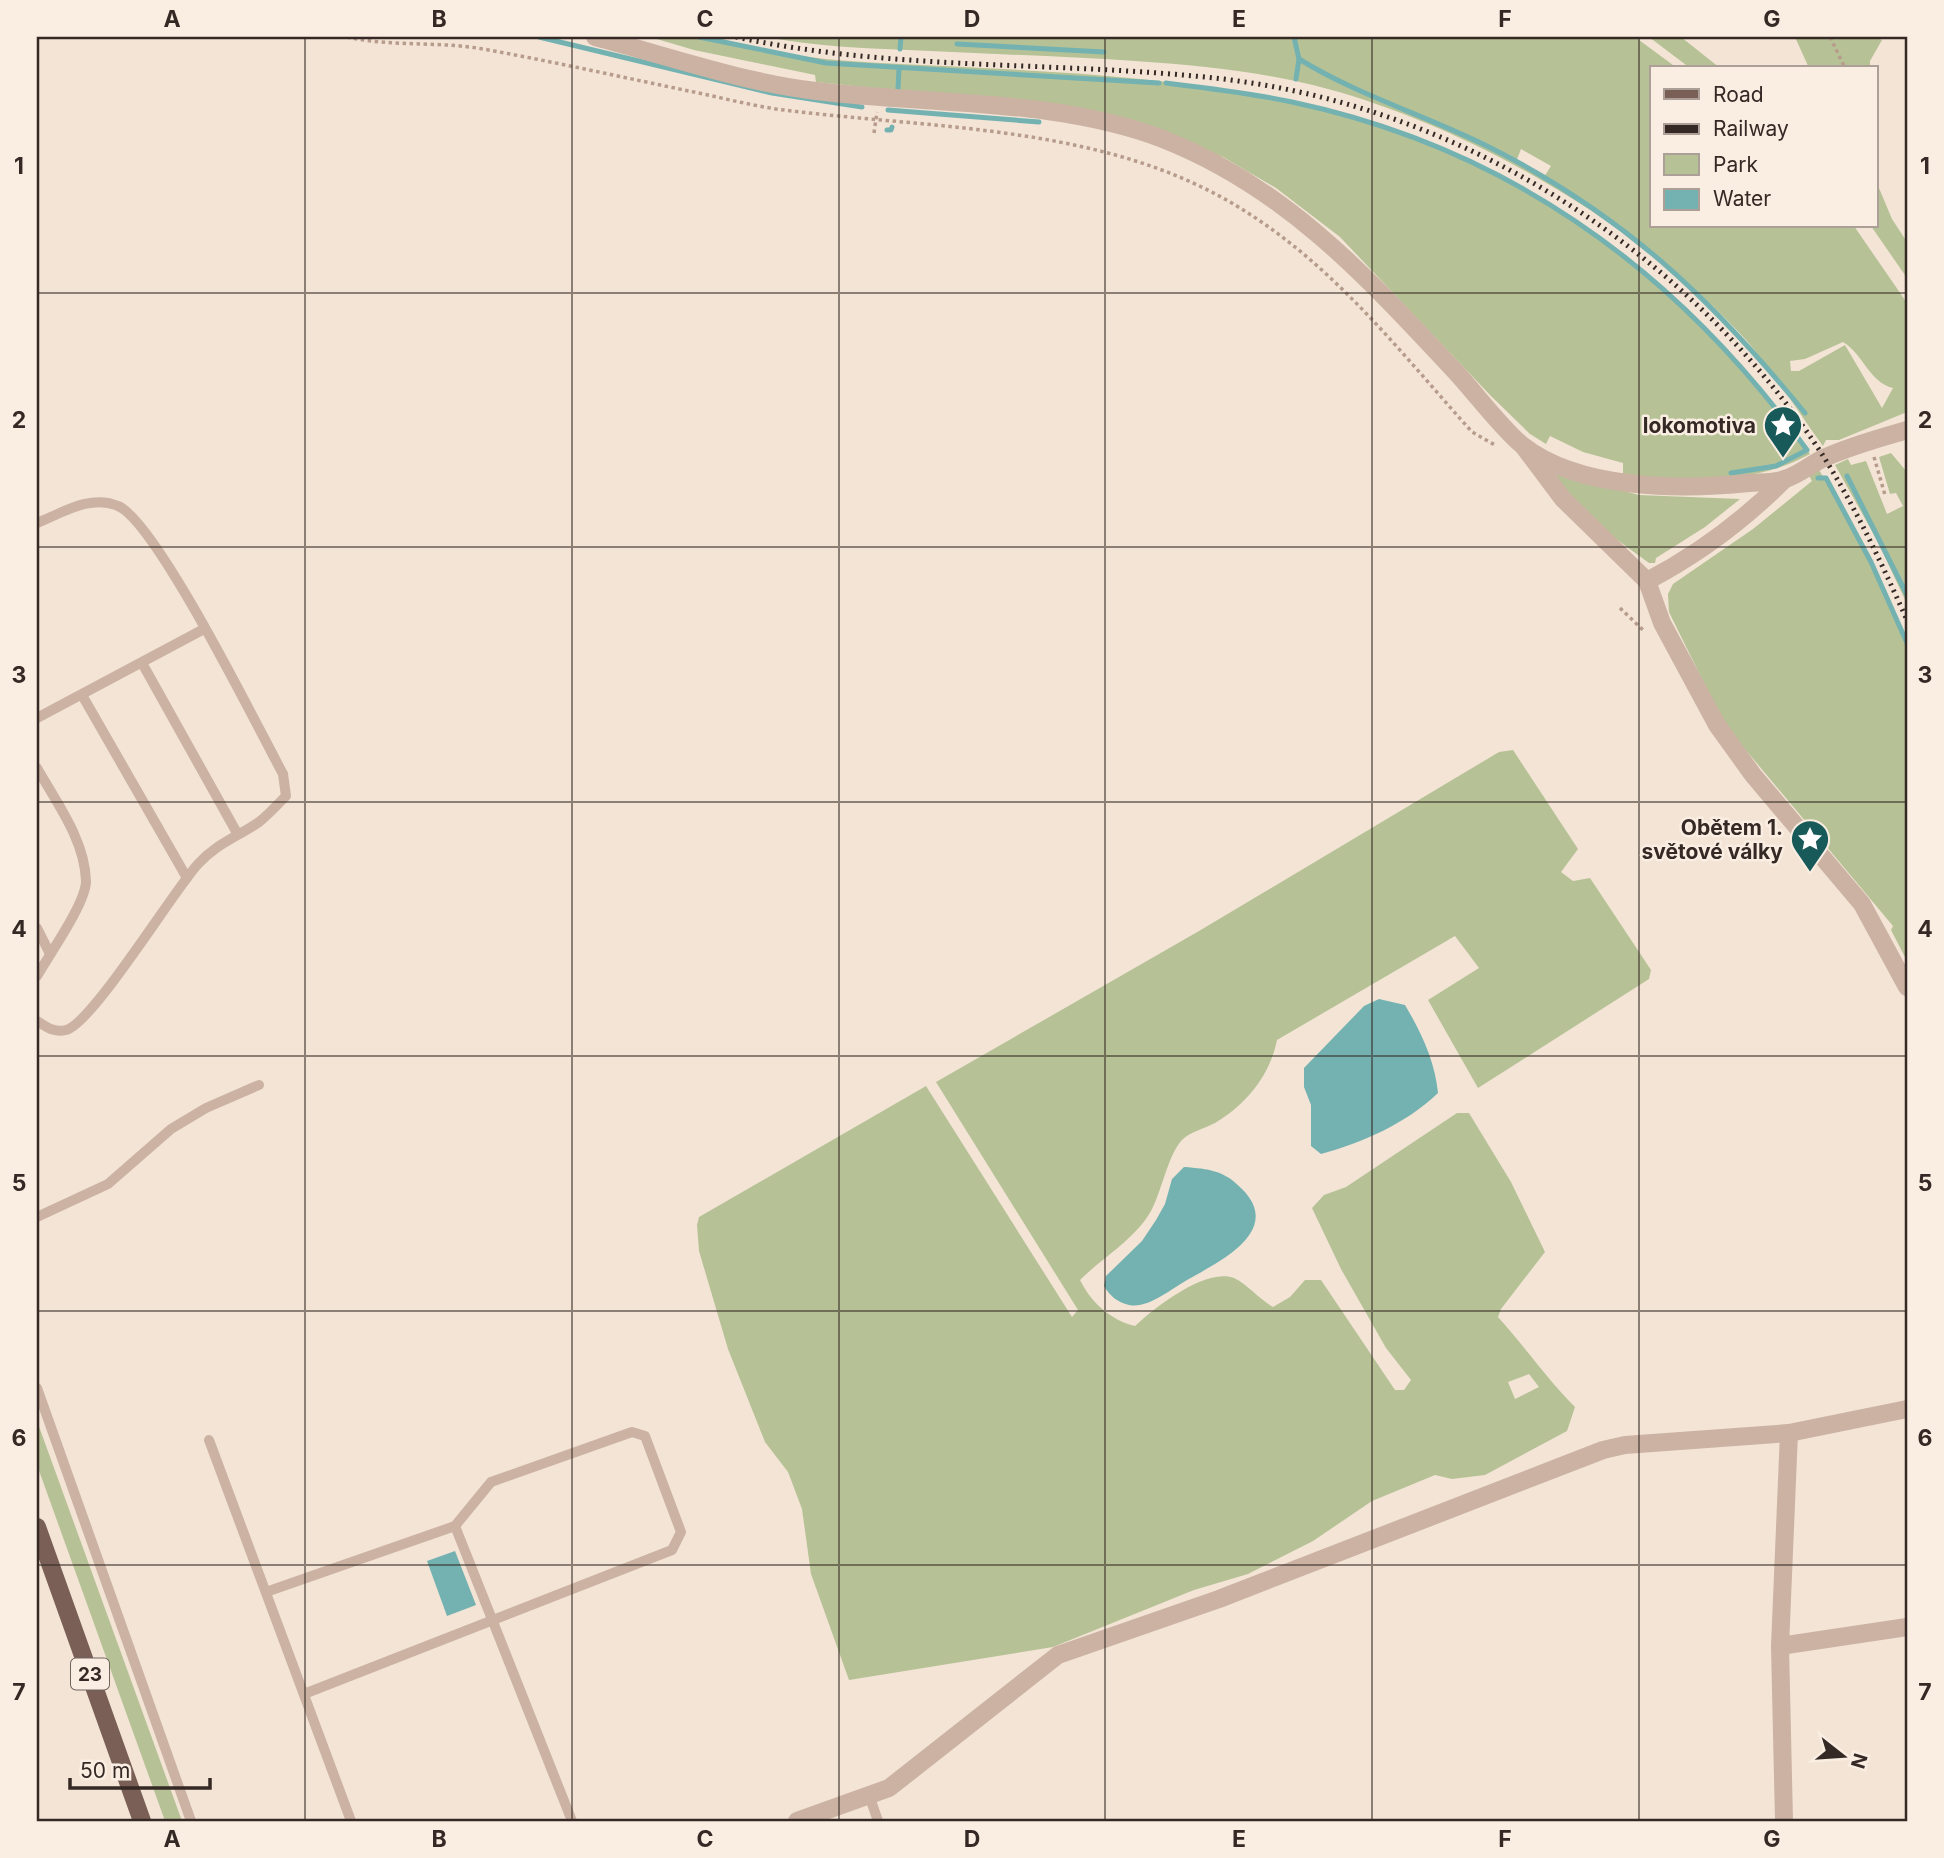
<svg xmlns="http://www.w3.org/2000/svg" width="1944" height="1858" viewBox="0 0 1944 1858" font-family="Inter,sans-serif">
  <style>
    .green { fill: #b6c296; fill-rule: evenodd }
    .water { fill: #73b2b1 }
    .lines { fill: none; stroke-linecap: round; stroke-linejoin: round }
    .stream { stroke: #73b2b1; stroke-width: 5 }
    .path { stroke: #b79c8c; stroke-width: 3.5; stroke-dasharray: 3.5 3.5; stroke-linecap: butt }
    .service { stroke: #cbb2a2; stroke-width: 10 }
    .minor { stroke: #cbb2a2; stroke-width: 18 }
    .tertiary { stroke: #cbb2a2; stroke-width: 18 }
    .primary { stroke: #795f55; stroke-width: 18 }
    .rail { stroke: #352925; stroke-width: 5; stroke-dasharray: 2 5; stroke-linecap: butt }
    .grid { fill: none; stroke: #352925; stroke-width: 2; stroke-opacity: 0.55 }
    .labels { text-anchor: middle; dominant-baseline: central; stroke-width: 5; stroke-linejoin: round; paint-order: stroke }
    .shield { fill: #faeee3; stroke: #70645e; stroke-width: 2 }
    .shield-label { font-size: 19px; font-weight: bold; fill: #352925 }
    .poi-label { font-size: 21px; font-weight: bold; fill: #352925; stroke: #faeee3; text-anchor: end }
    .neatline { fill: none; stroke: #352925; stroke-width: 2.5 }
    .grid-label { font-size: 23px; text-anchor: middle; font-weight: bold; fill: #352925 }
  </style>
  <rect width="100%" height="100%" fill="#f3e4d6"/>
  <g class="green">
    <path d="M650 37C669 37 689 35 708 37 729 39 750 47 771 51 807 58 844 61 881 63 1018 70 1158 73 1293 102 1436 133 1573 202 1680 302 1729 347 1771 400 1810 454 1755 485 1684 482 1623 475V463L1583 452 1550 436 1546 444 1530 434 1491 396 1340 237 1276 188 1223 157 1149 126 1099 112 816 82 815 75 694 50Z"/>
    <path d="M766 37H1635L1677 68H1652V226H1854L1907 303V412L1839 440H1826L1823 446C1797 411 1775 373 1746 340 1640 224 1465 123 1313 85 1255 71 1194 65 1135 61 1060 56 984 54 908 50 861 48 812 46 766 37ZM1521 149 1551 166 1544 177 1516 162ZM1843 342C1864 355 1869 382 1893 388L1882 408 1845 345 1799 371H1791L1790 361 1805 359Z"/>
    <path d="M1649 37H1681L1720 68H1690Z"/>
    <path d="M1795 37H1875L1882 40 1870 61V68H1809Z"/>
    <path d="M1876 181 1892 219 1907 242V278L1871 226H1876Z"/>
    <path d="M1891 453 1907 472V604L1877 540 1835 465 1848 459 1851 465 1866 461 1887 514 1903 506 1896 493 1890 494 1879 457Z"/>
    <path d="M1819 470 1850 521 1907 642V961L1891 930 1893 926 1724 724 1669 612 1668 594 1673 584 1753 529 1812 481 1809 476Z"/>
    <path d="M1557 473 1639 495 1740 499 1705 527 1656 558 1655 563H1649L1605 531 1556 479Z"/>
    <path d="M1513 750 1578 849 1561 872 1573 881 1590 878 1651 970 1649 979 1478 1088 1428 1000 1479 968 1455 936 1277 1040C1270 1075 1247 1104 1215 1123 1206 1128 1189 1132 1182 1140 1168 1155 1162 1190 1152 1209 1137 1238 1102 1258 1080 1280 1091 1302 1110 1320 1135 1326 1154 1308 1206 1267 1234 1278 1247 1284 1259 1299 1273 1307L1290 1297 1305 1280H1321L1395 1390H1404L1411 1380 1386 1348 1341 1269 1312 1208 1324 1195 1346 1187 1457 1113H1469L1511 1182 1545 1252 1501 1309 1498 1317C1525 1347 1547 1379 1575 1407L1567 1431 1485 1475 1452 1479 1435 1475 1372 1501 1313 1541 1248 1574 1194 1590 1053 1647 849 1680 811 1574 802 1509 788 1472 765 1442 728 1349 699 1251 697 1225 699 1217 926 1086 1072 1317 1078 1310 936 1082 1199 931 1499 752ZM1529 1374 1539 1387 1515 1399 1508 1382Z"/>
    <path d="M37 1421 182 1821H165L37 1465Z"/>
  </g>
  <g class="water">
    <path d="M1379 999 1405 1005C1421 1032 1435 1061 1438 1093 1407 1123 1362 1143 1321 1154L1311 1146V1105L1304 1087V1068L1364 1006Z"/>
    <path d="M1184 1167C1209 1169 1224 1170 1242 1189 1284 1231 1219 1262 1187 1280 1171 1289 1148 1309 1129 1305 1117 1302 1110 1296 1104 1286L1106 1276 1142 1241 1156 1220 1165 1204 1172 1179Z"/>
    <path d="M455 1551 476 1605 447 1616 427 1561Z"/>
  </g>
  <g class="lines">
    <g class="stream">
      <path d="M539 37 772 93 862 107"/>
      <path d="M699 37 826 63 1159 83"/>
      <path d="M1294 37 1299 59 1296 79"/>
      <path d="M957 44 1104 52"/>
      <path d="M900 49 901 37"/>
      <path d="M1299 59C1359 96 1428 116 1491 148 1625 216 1711 298 1805 413"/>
      <path d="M1166 83C1208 88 1251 93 1292 102 1510 148 1678 271 1807 450L1776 466 1731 473"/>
      <path d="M898 89 899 68"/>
      <path d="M888 110 1039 122"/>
      <path d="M887 130H891L892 127"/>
      <path d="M1847 476 1907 595"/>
      <path d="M1818 478H1826L1871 562 1907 643"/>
    </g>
    <g class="path">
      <path d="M347 37C391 47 438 41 483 49 550 61 617 76 684 90 714 96 745 104 776 109 935 130 1112 123 1251 215 1339 272 1403 355 1472 432L1495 445"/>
      <path d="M1830 37 1845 68"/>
      <path d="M874 133 877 112"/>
      <path d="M1874 457 1885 495"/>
      <path d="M1620 608 1644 631"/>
    </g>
    <g class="service">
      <path d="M37 523C62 513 91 494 118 506 156 521 258 728 283 774L286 796C277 805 268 815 259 822 237 837 216 844 198 864 174 890 92 1024 66 1030 54 1033 47 1027 37 1021"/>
      <path d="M142 663 237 833"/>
      <path d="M82 695 187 878"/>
      <path d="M37 718 204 629"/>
      <path d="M37 768C56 802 85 840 86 881 86 903 49 955 37 976"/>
      <path d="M37 928 50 954"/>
      <path d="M37 1217 108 1184 171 1129 206 1108 259 1085"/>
      <path d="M37 1388 191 1821"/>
      <path d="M209 1440 351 1821"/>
      <path d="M455 1526 572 1821"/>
      <path d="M266 1592 455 1526 491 1482 632 1432 645 1436 681 1532 672 1550 304 1694"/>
      <path d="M869 1795 878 1821"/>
    </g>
    <g class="minor">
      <path d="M1524 447 1563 499 1647 581 1662 623 1717 725 1753 775 1862 904 1907 987"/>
      <path d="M1647 581C1699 554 1744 520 1785 479"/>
      <path d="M1789 1433 1780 1646 1907 1627"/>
      <path d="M1780 1646 1784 1821"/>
      <path d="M797 1821 889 1788 1058 1655 1219 1599 1603 1450 1625 1445 1789 1433 1907 1409"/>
    </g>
    <path class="tertiary" d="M595 37C668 56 741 82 816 91 929 105 1056 98 1163 139 1285 187 1366 276 1453 369 1473 390 1501 428 1522 445 1579 490 1681 490 1749 483 1760 482 1774 483 1785 479 1799 475 1811 464 1824 458 1850 446 1880 438 1907 430"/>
    <path class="primary" d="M37 1527 142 1821"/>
    <path class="rail" d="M736 37C893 71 1056 61 1214 78 1458 104 1685 247 1820 451 1854 504 1881 562 1907 620"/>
  </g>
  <path class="grid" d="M305 37V1821M572 37V1821M839 37V1821M1105 37V1821M1372 37V1821M1639 37V1821M37 293H1907M37 547H1907M37 802H1907M37 1056H1907M37 1311H1907M37 1565H1907"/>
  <defs>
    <g id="sight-pin" transform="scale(2.0125)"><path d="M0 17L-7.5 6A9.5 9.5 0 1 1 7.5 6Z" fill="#185959" stroke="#faeee3"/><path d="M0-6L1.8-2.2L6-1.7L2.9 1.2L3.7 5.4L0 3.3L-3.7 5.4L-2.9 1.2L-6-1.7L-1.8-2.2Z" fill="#fff"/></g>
  </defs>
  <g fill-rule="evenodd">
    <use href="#sight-pin" x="1783" y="425"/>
    <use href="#sight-pin" x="1810" y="839"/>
  </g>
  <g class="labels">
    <rect class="shield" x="71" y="1658.5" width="38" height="31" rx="5"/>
    <g class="shield-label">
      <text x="90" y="1674">23</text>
    </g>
    <g class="poi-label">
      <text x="1756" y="425">lokomotiva</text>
      <text x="1783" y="827">Obětem 1.<tspan x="1783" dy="24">světové války</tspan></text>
    </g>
  </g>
  <rect width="1944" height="1858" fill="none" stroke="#faeee3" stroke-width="77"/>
  <rect x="1650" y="66" width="228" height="161" fill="#faeee3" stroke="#ab9f97" stroke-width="2"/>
  <rect x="1664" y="89" width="35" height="10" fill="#795f55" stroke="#ab9f97" stroke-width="2"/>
  <text x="1713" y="102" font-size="21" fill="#352925">Road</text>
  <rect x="1664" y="124" width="35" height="10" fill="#352925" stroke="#ab9f97" stroke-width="2"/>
  <text x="1713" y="136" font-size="21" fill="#352925">Railway</text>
  <rect x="1664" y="154" width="35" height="21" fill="#b6c296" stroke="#ab9f97" stroke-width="2"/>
  <text x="1713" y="172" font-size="21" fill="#352925">Park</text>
  <rect x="1664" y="189" width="35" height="21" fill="#73b2b1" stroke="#ab9f97" stroke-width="2"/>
  <text x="1713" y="206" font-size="21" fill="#352925">Water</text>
  <g transform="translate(1843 1756) rotate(107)" stroke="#faeee3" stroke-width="5" paint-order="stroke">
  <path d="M0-5L12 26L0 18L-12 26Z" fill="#352925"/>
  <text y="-10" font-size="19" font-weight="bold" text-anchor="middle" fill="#352925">N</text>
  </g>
  <path d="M70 1778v10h140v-10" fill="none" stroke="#352925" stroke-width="3.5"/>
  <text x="80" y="1778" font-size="21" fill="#352925" stroke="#faeee3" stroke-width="5" paint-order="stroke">50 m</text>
  <rect x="38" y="38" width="1868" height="1782" class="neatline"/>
  <g class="grid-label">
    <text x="172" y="27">A</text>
    <text x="439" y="27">B</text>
    <text x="705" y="27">C</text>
    <text x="972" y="27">D</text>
    <text x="1239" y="27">E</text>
    <text x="1505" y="27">F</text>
    <text x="1772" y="27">G</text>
    <text x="19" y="174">1</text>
    <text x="1925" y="174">1</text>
    <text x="19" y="428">2</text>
    <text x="1925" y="428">2</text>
    <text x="19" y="683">3</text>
    <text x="1925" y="683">3</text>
    <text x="19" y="937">4</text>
    <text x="1925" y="937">4</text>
    <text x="19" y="1191">5</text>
    <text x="1925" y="1191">5</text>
    <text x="19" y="1446">6</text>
    <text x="1925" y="1446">6</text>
    <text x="19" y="1700">7</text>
    <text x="1925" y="1700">7</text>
    <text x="172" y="1847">A</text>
    <text x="439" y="1847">B</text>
    <text x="705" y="1847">C</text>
    <text x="972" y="1847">D</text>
    <text x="1239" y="1847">E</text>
    <text x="1505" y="1847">F</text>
    <text x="1772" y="1847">G</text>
  </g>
</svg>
